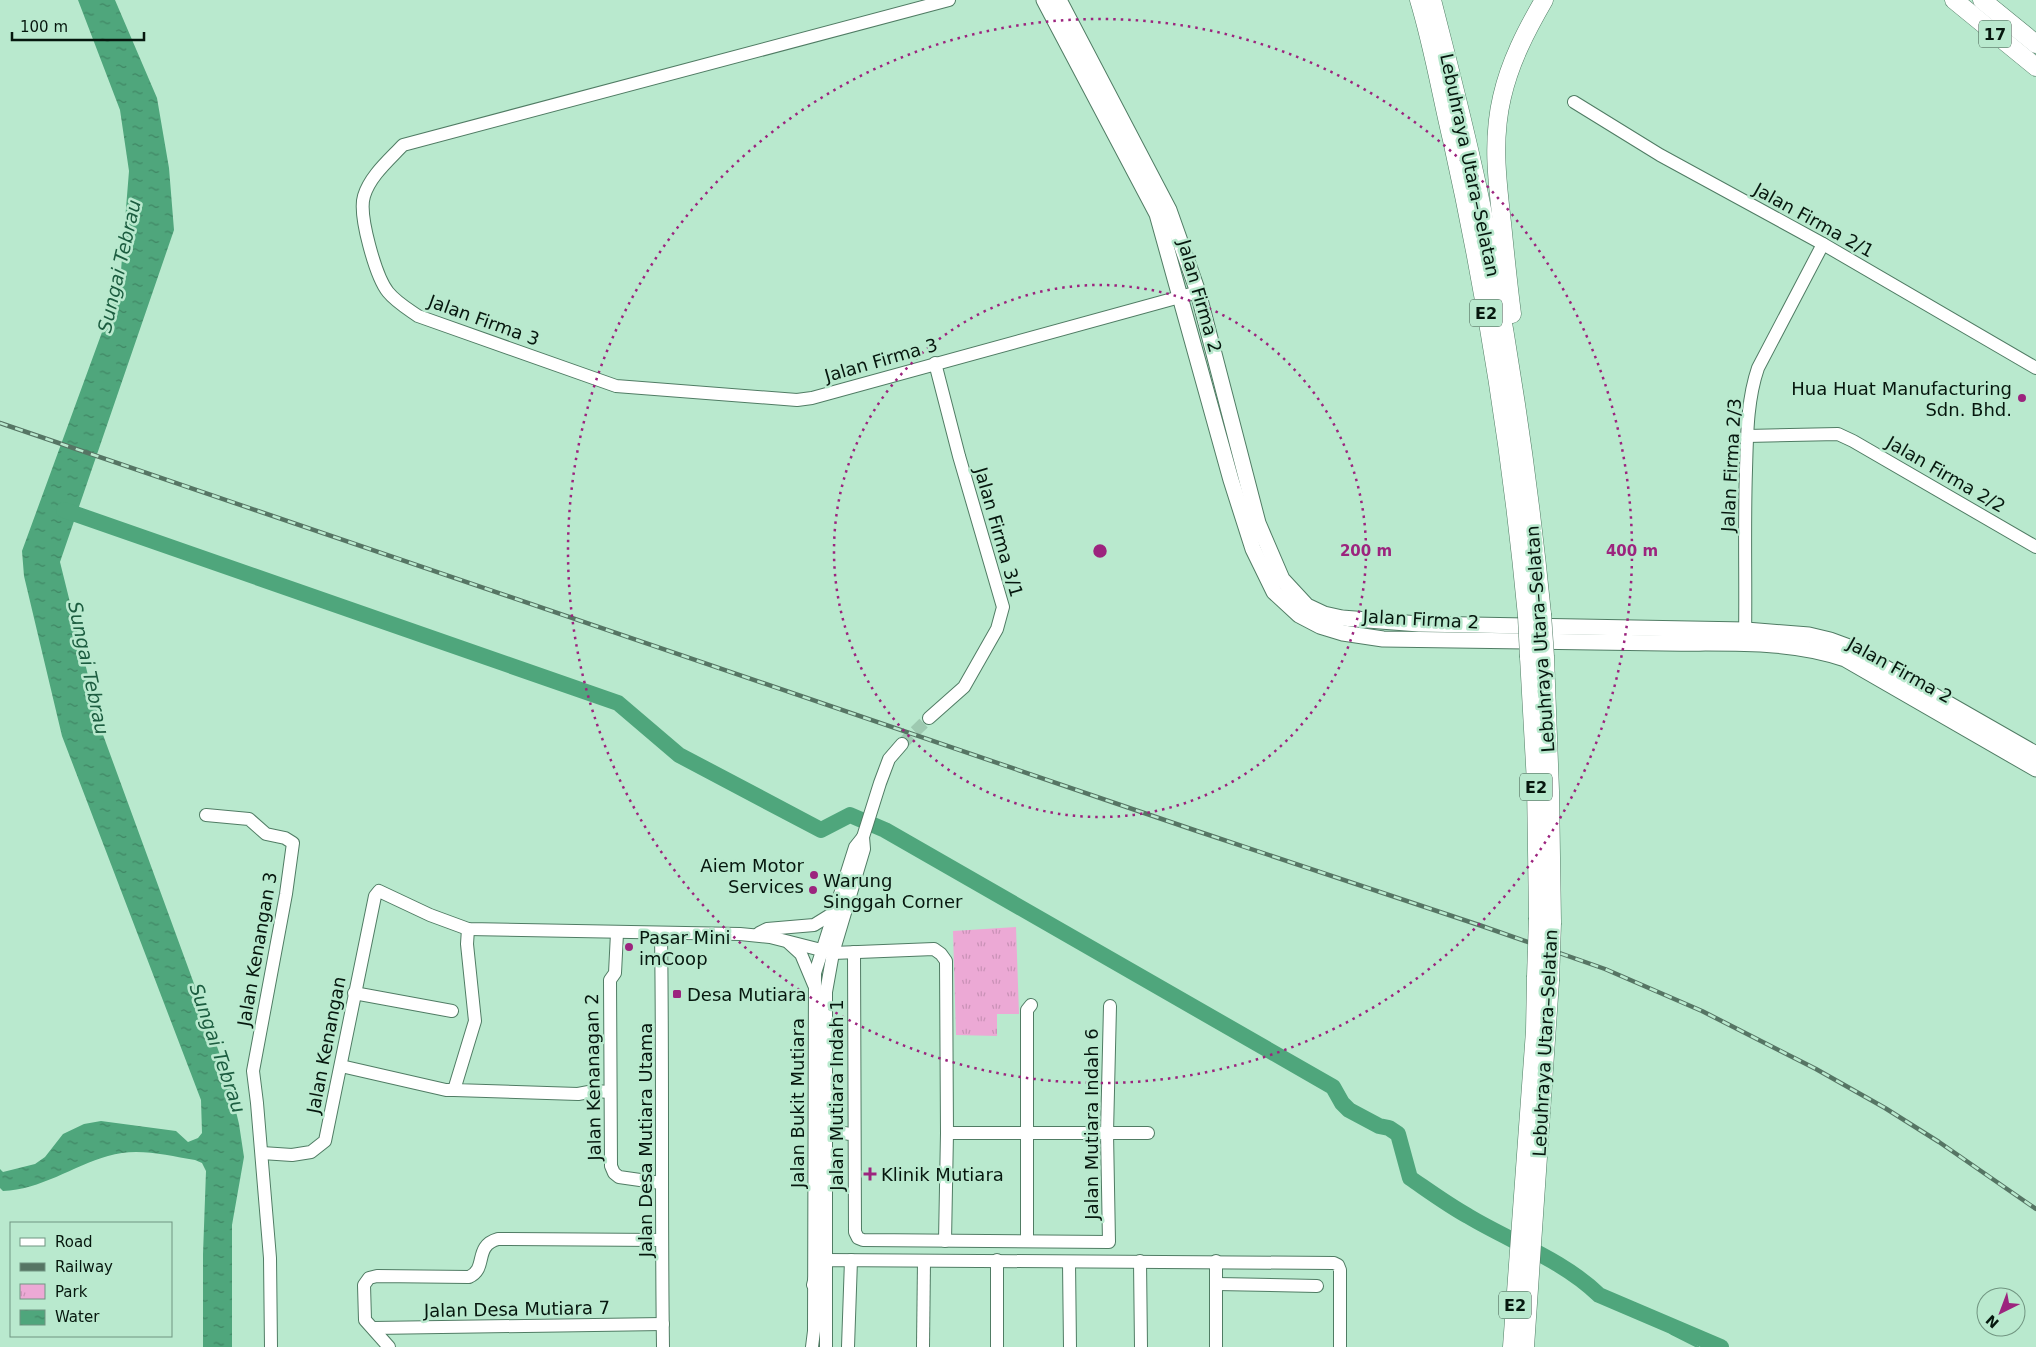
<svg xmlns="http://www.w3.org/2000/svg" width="2036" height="1347" viewBox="0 0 2036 1347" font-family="'DejaVu Sans',sans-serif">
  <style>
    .park { fill: url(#park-tufts) }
    .water { fill: url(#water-ripples) }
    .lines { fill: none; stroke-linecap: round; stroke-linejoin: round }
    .stream { stroke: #4fa67c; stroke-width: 2.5 }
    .river { stroke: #4fa67c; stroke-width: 16 }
    .minor-tunnel { stroke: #9ecab1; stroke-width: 12; stroke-dasharray: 12 6; stroke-linecap: butt }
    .minor-casing { stroke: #507c64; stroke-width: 14 }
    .major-casing { stroke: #507c64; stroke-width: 17 }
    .highway-casing { stroke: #507c64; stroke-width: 19 }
    .minor { stroke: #fff; stroke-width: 12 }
    .major { stroke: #fff; stroke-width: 15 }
    .highway { stroke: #fff; stroke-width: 18 }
    .rail-casing { stroke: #567564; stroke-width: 4.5 }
    .rail { stroke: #b9e9ce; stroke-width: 2.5; stroke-dasharray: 8; stroke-linecap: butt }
    .highway-bridge-casing { stroke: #507c64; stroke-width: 19; stroke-linecap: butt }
    .highway-bridge { stroke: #fff; stroke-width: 18 }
    .ring { fill: none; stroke: #9c247e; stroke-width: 2.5; stroke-dasharray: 2.5 5 }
    .poi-dot { fill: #9c247e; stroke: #b9e9ce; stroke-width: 2 }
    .labels { text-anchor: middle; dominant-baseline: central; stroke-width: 5; stroke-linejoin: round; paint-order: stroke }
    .shield { fill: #b9e9ce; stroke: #3c5648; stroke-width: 1 }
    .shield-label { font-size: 16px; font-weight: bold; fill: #06170e }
    .street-label { font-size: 18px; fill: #06170e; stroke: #b9e9ce }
    .poi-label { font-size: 18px; fill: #06170e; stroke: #b9e9ce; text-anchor: start }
    .water-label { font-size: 19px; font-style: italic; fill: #1c5d40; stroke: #b9e9ce }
    .centre { fill: #9c247e; stroke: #b9e9ce; stroke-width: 2.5 }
    .ring-label { font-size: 15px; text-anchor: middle; font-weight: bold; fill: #9c247e; stroke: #b9e9ce; stroke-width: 5; stroke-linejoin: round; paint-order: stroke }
  </style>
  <defs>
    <pattern id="park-tufts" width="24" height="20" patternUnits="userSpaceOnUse" patternTransform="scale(1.25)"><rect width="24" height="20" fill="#eca9d5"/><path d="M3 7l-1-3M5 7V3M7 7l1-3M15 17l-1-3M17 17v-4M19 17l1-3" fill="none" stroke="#c991b6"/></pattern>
    <pattern id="water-ripples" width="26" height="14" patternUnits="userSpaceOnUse" patternTransform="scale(1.25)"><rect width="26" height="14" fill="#4fa67c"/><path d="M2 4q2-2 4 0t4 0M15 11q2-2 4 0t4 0" fill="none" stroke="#408664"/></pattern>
  </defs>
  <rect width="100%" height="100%" fill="#b9e9ce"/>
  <path class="park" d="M1016 927 1019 1014H997V1036L956 1035 953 931Z"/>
  <path class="water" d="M78 0H115L157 98 169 168 174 230 60 562 102 732 227 1074 239 1124 244 1157 232 1225V1347H203V1254L206 1171 202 1163 195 1160C166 1155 136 1147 108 1156 73 1166 40 1190 3 1191L0 1188V1169L3 1172 35 1164 45 1157 63 1134 84 1124 101 1121 176 1131 188 1142 198 1138 202 1133 201 1100 62 736 24 576 22 551 120 283 129 171 120 110Z"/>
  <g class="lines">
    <path class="stream" d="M1653 1318 1672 1334 1698 1347"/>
    <path class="river" d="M64 510 618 703 679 755 821 830 850 815 885 830 1333 1087 1342 1103 1349 1110 1379 1126 1389 1128 1398 1134 1410 1178C1429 1191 1448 1205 1468 1216 1511 1242 1562 1259 1599 1295L1721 1347"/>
    <path class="minor-tunnel" d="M902 744 929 718"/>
    <g class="minor-casing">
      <g id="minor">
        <path d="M949 0 403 145C389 160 370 176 364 196 358 215 376 277 388 292 396 302 408 309 418 316L616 386 797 400 812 398 1198 292"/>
        <path d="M1574 102 1660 155 1823 244 2036 368"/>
        <path d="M1747 436 1838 434 1853 441 2036 547"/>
        <path d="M1745 640C1746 583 1744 527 1746 470 1747 436 1747 400 1758 368L1823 244"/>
        <path d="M929 718 964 687 997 629 1003 607 959 456 935 363"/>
        <path d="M206 815 249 819 266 834 285 838 293 843 286 894 253 1071 257 1103 270 1258 271 1347"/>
        <path d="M468 929 467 944 475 1021 454 1090 578 1094 594 1091 610 1092"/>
        <path d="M617 933 615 973 610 980 611 1166 614 1173 619 1177 661 1183"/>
        <path d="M661 933C663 1071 661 1209 663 1347"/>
        <path d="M759 933 767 929 814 925 835 912"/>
        <path d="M789 943 801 954 814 985"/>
        <path d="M854 952 855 1232 858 1238 863 1240 1109 1242 1107 1133 1110 1006"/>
        <path d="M354 993 452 1011"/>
        <path d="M341 1066 446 1090H454"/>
        <path d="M827 1114C832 1129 838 1134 854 1134"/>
        <path d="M947 1133H1148"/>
        <path d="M262 1153 292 1155 311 1152 325 1141 375 896 379 891 430 915 468 929 740 934 770 937 833 953 934 949 941 954 946 961 947 1133 945 1241"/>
        <path d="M1027 1241V1010L1031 1005"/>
        <path d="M997 1260V1347"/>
        <path d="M1140 1261 1141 1347"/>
        <path d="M1069 1262 1070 1347"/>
        <path d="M1217 1284 1317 1286"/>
        <path d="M813 1285 817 1269 826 1260 1334 1263 1338 1265 1340 1270V1347"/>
        <path d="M373 1328 663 1324"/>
        <path d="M389 1347 365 1320 364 1285 369 1278 377 1276 469 1277C488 1269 473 1246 498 1239L661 1240"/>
        <path d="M812 1347 814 1331 815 973 855 847 863 837"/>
        <path d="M826 1347V992L833 953 864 849 863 837 880 783 889 759 902 744"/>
        <path d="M848 1347 851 1260"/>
        <path d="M923 1347 924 1261"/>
        <path d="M1216 1347V1261"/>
      </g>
    </g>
    <g class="major-casing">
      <g id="major">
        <path d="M1044 0 1157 214 1231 480 1253 549 1274 592 1299 615 1320 626 1343 633 1383 639C1477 641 1571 642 1664 643 1724 644 1788 639 1845 659L2036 769"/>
        <path d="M1059 0 1169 210 1198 292 1258 523 1282 579 1307 606 1324 614 1342 618 1419 624 1746 630 1809 635 1830 640 1849 647 2036 754"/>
      </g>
    </g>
    <g class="highway-casing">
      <g id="highway">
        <path d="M1419 0C1433 46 1441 94 1452 140 1487 297 1512 456 1527 616"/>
        <path d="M1432 0C1450 71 1469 142 1483 214 1509 346 1529 480 1542 614"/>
        <path d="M1954 0 2036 67"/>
        <path d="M1982 0 2036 44"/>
        <path d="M1512 314C1508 283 1505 253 1502 223 1497 180 1492 139 1502 97 1510 62 1526 31 1544 0"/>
        <path d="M1529 657 1536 783 1538 918"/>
        <path d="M1545 657 1550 791 1552 923"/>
        <path d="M1512 1347 1535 1031 1536 977"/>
        <path d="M1525 1347 1550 981"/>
      </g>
    </g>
    <use href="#minor" class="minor"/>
    <use href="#major" class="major"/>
    <use href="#highway" class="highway"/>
    <g class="rail-casing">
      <path id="rail" d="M0 423 1197 831 1482 926 1605 969 1702 1011 1816 1069 1885 1108 1939 1142 2036 1209"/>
    </g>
    <use href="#rail" class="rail"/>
    <g class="highway-bridge-casing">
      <g id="highway-bridge">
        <path d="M1542 614 1545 657"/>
        <path d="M1527 616 1529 657"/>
        <path d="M1536 977 1538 918"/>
        <path d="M1550 981 1552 923"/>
      </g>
    </g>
    <use href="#highway-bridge" class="highway-bridge"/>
  </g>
  <g class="ring">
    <circle cx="1100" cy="551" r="266"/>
    <circle cx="1100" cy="551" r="532"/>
  </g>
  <g class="poi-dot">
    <circle cx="2022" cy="398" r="5"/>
    <circle cx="814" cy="875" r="5"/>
    <circle cx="813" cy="890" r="5"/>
    <circle cx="629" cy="947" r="5"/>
    <rect x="672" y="989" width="10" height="10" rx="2.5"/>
    <path d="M867.5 1166.5h5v5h5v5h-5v5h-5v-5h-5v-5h5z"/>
  </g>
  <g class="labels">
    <g class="shield">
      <rect x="1979" y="20.5" width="32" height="27" rx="4"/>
      <rect x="1470" y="299.5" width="32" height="27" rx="4"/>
      <rect x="1520" y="773.5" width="32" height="27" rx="4"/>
      <rect x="1499" y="1291.5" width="32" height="27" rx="4"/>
    </g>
    <g class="shield-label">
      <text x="1995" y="34">17</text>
      <text x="1486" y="313">E2</text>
      <text x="1536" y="787">E2</text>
      <text x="1515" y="1305">E2</text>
    </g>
    <g class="street-label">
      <text transform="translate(1470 165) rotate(78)">Lebuhraya Utara–Selatan</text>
      <text transform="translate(1814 220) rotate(29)">Jalan Firma 2/1</text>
      <text transform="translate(1200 296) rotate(74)">Jalan Firma 2</text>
      <text transform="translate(484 320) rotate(20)">Jalan Firma 3</text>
      <text transform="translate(881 360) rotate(-16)">Jalan Firma 3</text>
      <text transform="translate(1731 465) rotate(-87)">Jalan Firma 2/3</text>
      <text transform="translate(1946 474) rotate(30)">Jalan Firma 2/2</text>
      <text transform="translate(999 532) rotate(74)">Jalan Firma 3/1</text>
      <text transform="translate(1421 619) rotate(3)">Jalan Firma 2</text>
      <text transform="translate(1540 639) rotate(-94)">Lebuhraya Utara–Selatan</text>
      <text transform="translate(1900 670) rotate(29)">Jalan Firma 2</text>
      <text transform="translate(257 949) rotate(-80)">Jalan Kenangan 3</text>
      <text transform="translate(1545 1043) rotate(-87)">Lebuhraya Utara–Selatan</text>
      <text transform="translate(326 1045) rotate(-79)">Jalan Kenangan</text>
      <text transform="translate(593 1077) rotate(-91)">Jalan Kenanagan 2</text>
      <text transform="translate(836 1095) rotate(-90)">Jalan Mutiara Indah 1</text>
      <text transform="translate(797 1103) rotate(-90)">Jalan Bukit Mutiara</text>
      <text transform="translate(1091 1124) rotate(-90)">Jalan Mutiara Indah 6</text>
      <text transform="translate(645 1140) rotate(-90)">Jalan Desa Mutiara Utama</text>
      <text transform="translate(517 1309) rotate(-1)">Jalan Desa Mutiara 7</text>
    </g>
    <g class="poi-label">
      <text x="2012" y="388" text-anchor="end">Hua Huat Manufacturing<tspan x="2012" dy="21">Sdn. Bhd.</tspan></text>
      <text x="804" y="865" text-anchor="end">Aiem Motor<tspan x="804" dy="21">Services</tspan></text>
      <text x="823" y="880">Warung<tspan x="823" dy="21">Singgah Corner</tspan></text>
      <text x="639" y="937">Pasar Mini<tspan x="639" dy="21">imCoop</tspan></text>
      <text x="687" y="994">Desa Mutiara</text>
      <text x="881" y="1174">Klinik Mutiara</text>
    </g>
    <g class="water-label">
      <text transform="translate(119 266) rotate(-77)">Sungai Tebrau</text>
      <text transform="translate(89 668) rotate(78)">Sungai Tebrau</text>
      <text transform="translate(218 1048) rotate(71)">Sungai Tebrau</text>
    </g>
  </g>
  <circle cx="1100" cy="551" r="8" class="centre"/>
  <g class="ring-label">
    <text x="1366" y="556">200 m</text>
    <text x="1632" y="556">400 m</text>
  </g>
  <rect x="10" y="1222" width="162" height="115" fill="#b9e9ce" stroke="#719581"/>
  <rect x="20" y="1238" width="25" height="8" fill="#ffffff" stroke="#719581"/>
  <text x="55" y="1247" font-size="15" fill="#06170e">Road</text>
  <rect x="20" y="1263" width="25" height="8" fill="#567564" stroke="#719581"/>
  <text x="55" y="1272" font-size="15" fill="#06170e">Railway</text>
  <rect x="20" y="1284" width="25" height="15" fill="url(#park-tufts)" stroke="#719581"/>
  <text x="55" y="1297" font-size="15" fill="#06170e">Park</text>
  <rect x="20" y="1310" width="25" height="15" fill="url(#water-ripples)" stroke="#719581"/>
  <text x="55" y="1322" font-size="15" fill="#06170e">Water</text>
  <g transform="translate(2001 1312) rotate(222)"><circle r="24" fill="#b9e9ce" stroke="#719581"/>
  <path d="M0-4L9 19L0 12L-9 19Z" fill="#9c247e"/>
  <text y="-8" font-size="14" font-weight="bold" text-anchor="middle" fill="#06170e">N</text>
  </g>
  <path d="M12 32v8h132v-8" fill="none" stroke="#06170e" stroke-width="2.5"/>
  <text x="20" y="32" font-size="15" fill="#06170e" stroke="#b9e9ce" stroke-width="4" paint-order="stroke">100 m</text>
</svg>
